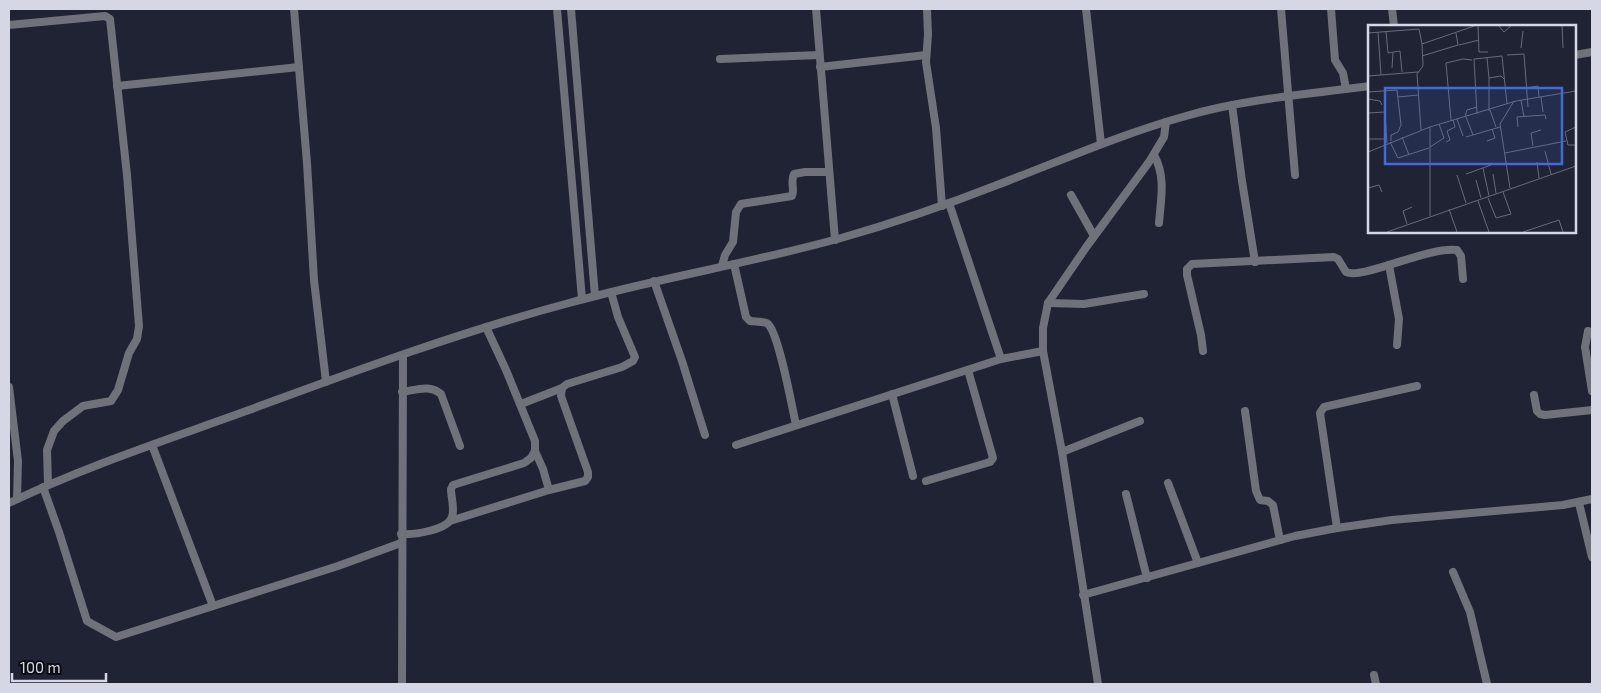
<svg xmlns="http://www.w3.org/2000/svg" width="1601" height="693" viewBox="0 0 1601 693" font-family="'Exo 2',sans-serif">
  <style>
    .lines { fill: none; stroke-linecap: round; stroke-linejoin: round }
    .minor { stroke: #6f727b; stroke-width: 8 }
    .inset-road { fill: none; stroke: #686b7a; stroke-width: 1 }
    .view { fill: #426ada; fill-opacity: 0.15; stroke: #426ada; stroke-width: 2.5 }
    .inset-edge { fill: none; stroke: #d5d8e4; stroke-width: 2.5 }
  </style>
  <rect width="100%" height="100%" fill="#1f2334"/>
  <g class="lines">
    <g class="minor">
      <path d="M294 9 307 163 314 280 326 382"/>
      <path d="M557 9 582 299"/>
      <path d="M571 9 595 296"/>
      <path d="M816 9 835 240"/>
      <path d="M927 9 928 35 926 62 936 128 942 206"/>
      <path d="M1086 9 1101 144"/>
      <path d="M1281 9 1295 175"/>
      <path d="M1331 9 1335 60 1343 73 1346 89"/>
      <path d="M1392 9 1394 26"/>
      <path d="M9 25 105 16 110 19 127 175 139 326 137 339 129 353 118 390 111 401 83 406 63 421 54 431 47 450 48 484"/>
      <path d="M1575 55 1592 52"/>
      <path d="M720 59 819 55"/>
      <path d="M820 67 926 55"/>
      <path d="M117 86 299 67"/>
      <path d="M1232 105 1242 181 1255 262"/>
      <path d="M1154 155C1166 177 1161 198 1159 223"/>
      <path d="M1071 195 1094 236"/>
      <path d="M949 203 1001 359"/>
      <path d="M734 264 746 317 750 321C755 322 764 321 768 324 779 334 792 407 796 425"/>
      <path d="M1389 265 1399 319 1397 345"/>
      <path d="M722 266 725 255 733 242 736 212 741 204 792 196C795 189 790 181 794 174L805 172H829"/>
      <path d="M654 281 682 361 705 435"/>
      <path d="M1048 303 1084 304 1144 294"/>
      <path d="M1588 331 1585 347 1592 391"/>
      <path d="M1203 351 1201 335 1187 275V269L1192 264 1334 257 1338 259 1346 272C1362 280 1429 246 1457 250L1461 256 1463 279"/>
      <path d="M9 387 18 461 17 499"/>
      <path d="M402 392C416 390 430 384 441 394L460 446"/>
      <path d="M892 394 913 476"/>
      <path d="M1534 395 1537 411 1540 414 1545 415 1592 410"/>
      <path d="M521 404 562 388"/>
      <path d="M1245 411 1256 491 1260 500 1268 501 1273 505 1280 540"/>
      <path d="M152 445 213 606"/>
      <path d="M736 445 1001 359 1043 351"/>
      <path d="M1062 452 1140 421"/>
      <path d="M926 481 990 462 993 458 968 370"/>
      <path d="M1168 483 1198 563"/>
      <path d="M43 487 59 532 87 621 116 637 338 566 401 543"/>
      <path d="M549 490 585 481 588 477V472L561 396 562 388 567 384 622 367 633 361 635 357 618 317 611 292"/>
      <path d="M1126 494 1147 578"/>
      <path d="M9 503C86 466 169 439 249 410 355 371 460 332 569 303 659 278 751 263 841 238 894 223 946 205 997 185 1060 161 1121 134 1186 116 1245 99 1309 94 1370 86"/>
      <path d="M1579 503 1592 557"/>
      <path d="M450 521 549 490 543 469 535 451"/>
      <path d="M1337 528 1320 413 1324 407 1417 386"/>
      <path d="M401 534C414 535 448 530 452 517 455 508 451 498 451 489L453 485 524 463 531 458 535 451V441L506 370 486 327"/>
      <path d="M1453 572 1470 612 1487 684"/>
      <path d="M1083 595 1295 536 1337 528 1392 520 1563 505 1592 499"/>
      <path d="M1374 675 1376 684"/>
      <path d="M402 684 403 355"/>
      <path d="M1098 684 1062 452 1043 351V328L1048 303 1087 246 1149 162 1164 137 1166 122"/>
    </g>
  </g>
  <g transform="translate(1368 25)">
    <rect width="208" height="208" fill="#1f2334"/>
    <path class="inset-road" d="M110 0 111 27H120M130 0 136 7 144 0M194 0 195 23M18 6 20 28 32 26 34 47M10 7 13 50M0 8 51 4 54 19M91 20 111 15M153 23 155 6M139 30 156 29 160 82M54 31 90 20 88 8M119 33 121 53M24 43 25 28M0 51 50 47M158 63 170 61 171 72M0 67 29 65 33 100 30 107 23 110V116M30 72 50 70M173 72 175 87M0 74 12 76 14 80M153 75 156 92M122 85 128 102M121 86V53L133 51 136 54M0 88 17 87 19 118M109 89 106 34 134 31 139 79M97 92 99 85 109 82M98 92 105 110M89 94 95 111M83 95 78 38 95 34 104 35M62 102V191M150 102 149 92 177 90 178 94M208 102 197 107 200 120H208M53 105 49 49 55 41 54 19 109 0M34 112 41 130M98 112 132 102M0 114H19M119 116 127 113 124 104M22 117 30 133 61 123M78 117 82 115 79 106 87 102 85 95M165 121 163 108 173 105M62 122 76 113 71 99M177 126 183 149M0 127 62 102 148 76 208 66M137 128 198 116M169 137 171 153M115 143 121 171M98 149 123 140M125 149 128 168M89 150 98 178M108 155 113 173M0 163 11 160 14 167M142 163 132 99 146 76M120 173 128 193 143 189 135 167M110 176 121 207M81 184 89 207M39 199 35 186 44 182M19 207 208 141M155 207 191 195 195 207"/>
    <path class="view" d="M17 63H194V139H17Z"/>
    <rect width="208" height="208" class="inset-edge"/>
  </g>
  <rect width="1601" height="693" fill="none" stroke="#d5d8e4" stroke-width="20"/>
  <path d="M12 673v8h94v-8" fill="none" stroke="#d5d8e4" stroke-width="2.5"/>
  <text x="20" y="673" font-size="15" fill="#d5d8e4" stroke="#0b0d14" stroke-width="4" paint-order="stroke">100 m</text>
</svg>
